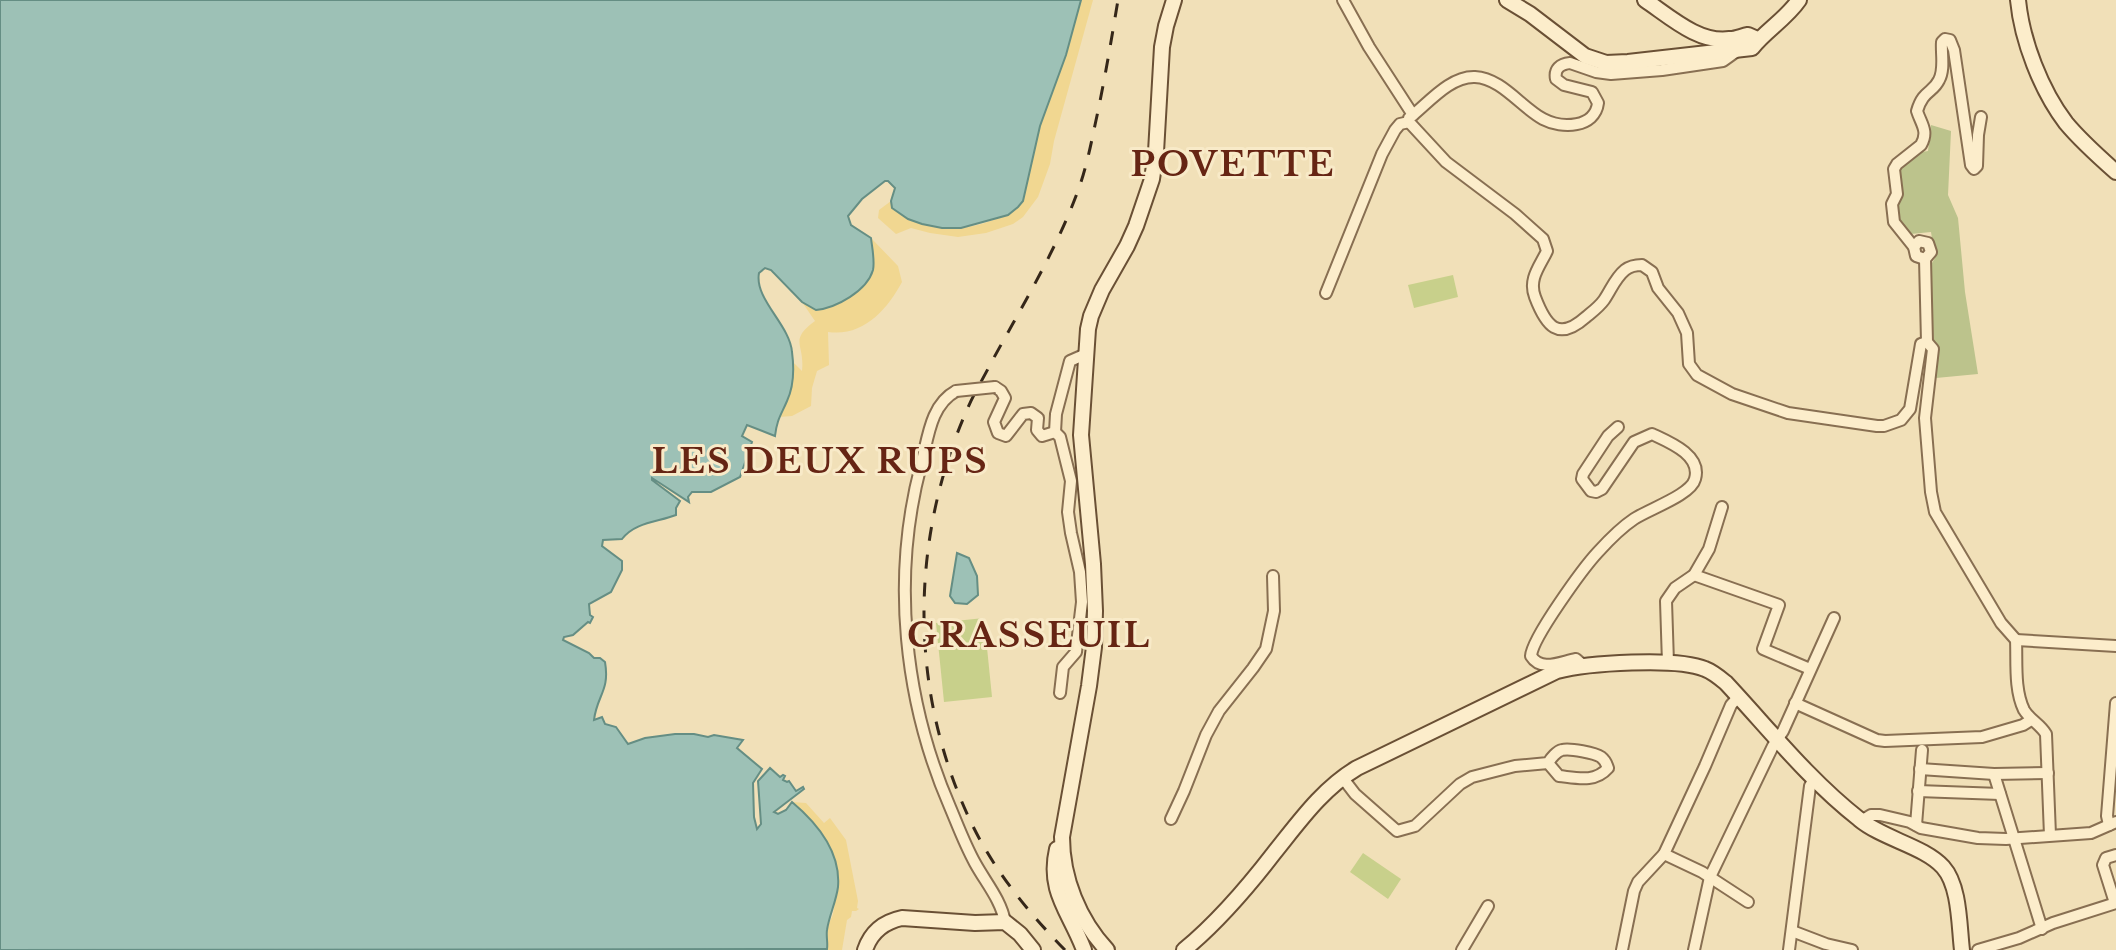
<svg xmlns="http://www.w3.org/2000/svg" width="2116" height="950" viewBox="0 0 2116 950" font-family="'Libre Baskerville',serif">
  <style>
    .green { fill: #c8d08b }
    .sand { fill: #f1d791 }
    .cemetery { fill: #bcc38c }
    .water { fill: #9dc1b6; stroke: #658e84; stroke-width: 2 }
    .lines { fill: none; stroke-linecap: round; stroke-linejoin: round }
    .street-casing { stroke: #886f52; stroke-width: 14 }
    .secondary-casing { stroke: #6a5035; stroke-width: 18 }
    .street { stroke: #fcedcb; stroke-width: 10 }
    .secondary { stroke: #fcedcb; stroke-width: 14 }
    .rail { stroke: #352719; stroke-width: 3; stroke-dasharray: 14 14; stroke-linecap: butt }
    .street-bridge-casing { stroke: #886f52; stroke-width: 14; stroke-linecap: butt }
    .street-bridge { stroke: #fcedcb; stroke-width: 10 }
    .labels { text-anchor: middle; dominant-baseline: central; stroke-width: 6; stroke-linejoin: round; paint-order: stroke }
    .district-label { font-size: 34px; font-weight: bold; letter-spacing: 2px; fill: #662514; stroke: #f8eac8 }
  </style>
  <rect width="100%" height="100%" fill="#f1e0b8"/>
  <g class="green">
    <path d="M1453 275 1458 297 1414 308 1408 285Z"/>
    <path d="M984 618 992 697 944 702 936 623Z"/>
    <path d="M1363 853 1401 879 1388 899 1350 872Z"/>
  </g>
  <g class="sand">
    <path d="M1081 0H1093L1054 141 1050 164 1038 197 1023 217 1013 224 986 233 958 237 930 233 911 228 896 234 878 218 879 210 891 201V206C905 212 918 221 932 226 957 234 1007 221 1023 201L1040 126 1066 55Z"/>
    <path d="M871 238 898 266 902 282C887 310 863 337 828 332L829 365 817 371 812 388 811 406 792 416 779 417 787 402 792 386 793 362 802 371C805 343 788 341 815 321L802 302C805 304 809 307 813 308 832 313 869 289 873 269 875 260 872 247 871 238Z"/>
    <path d="M792 802 806 803 824 823 830 818 846 840 858 901 857 908 859 909 856 911H852L851 917 847 920 842 950H826C828 943 825 934 828 926 829 922 832 918 833 914 835 906 835 897 835 889 838 849 821 827 792 802Z"/>
  </g>
  <path class="cemetery" d="M1931 125 1951 131 1948 195 1958 218 1965 292 1978 374 1936 378 1929 268 1935 258 1931 232 1911 234 1898 223 1896 218 1901 191 1899 166 1916 153 1928 151Z"/>
  <g class="water">
    <path d="M0 0H1081L1066 55 1040 126 1023 201 1018 207 1008 215 961 228H942L922 224 908 219 892 208 891 201 895 188 888 181H885L862 199 848 216 851 225 871 238C872 247 875 261 873 270 867 291 836 308 816 310L802 302 771 270 765 268 759 273C754 299 790 325 792 352 794 367 794 386 787 401 781 415 777 419 775 436L747 425 742 436 752 442 740 477 711 492H692L688 497 689 502 652 478V480L680 501 676 508V515C658 522 635 522 622 539L603 540 602 546 622 561V570L611 592 589 604 590 615 593 617 590 623 588 622 573 635 564 637 563 640 589 653 594 658H600L605 662C610 691 597 695 594 720L602 717 605 724 616 727 628 744 645 738 675 734H694L708 737 714 735 743 740 737 748 762 769 753 783 754 817 757 829 761 824 758 781 770 768 780 777 783 775 785 776 783 780 787 782 789 781 796 791 803 787 804 789 774 812 778 814 786 810 792 802C817 823 841 852 838 887 836 902 829 916 827 930 826 936 828 943 827 949L0 950Z"/>
    <path d="M957 553 969 558 977 576 978 595 967 604 955 603 950 596Z"/>
  </g>
  <g class="lines">
    <g class="street-casing">
      <g id="street">
        <path d="M1343 0 1369 47 1413 115"/>
        <path d="M1409 122 1446 162 1515 214 1543 239 1547 251C1540 266 1528 279 1535 297 1546 326 1558 342 1586 317 1592 312 1599 307 1604 300 1611 290 1615 278 1625 270 1630 266 1636 265 1642 265L1652 272 1658 288 1678 313 1687 333 1689 364 1697 375 1732 394 1788 413 1877 426H1884L1901 420 1910 409 1921 344 1927 342"/>
        <path d="M1409 122V118L1413 115C1430 101 1451 76 1475 77 1501 78 1521 107 1543 119 1562 129 1595 128 1598 103L1592 92 1564 85 1556 79C1554 69 1560 64 1570 63L1596 72 1611 74 1662 70 1723 61 1737 51"/>
        <path d="M1914 247 1919 241 1928 243 1931 252 1925 259"/>
        <path d="M1925 259 1927 342 1933 349 1925 418 1931 492 1935 512 2001 623 2016 640C2017 661 2014 690 2024 710 2030 720 2040 724 2046 734L2050 835"/>
        <path d="M1925 259 1916 256 1914 247 1894 222 1892 204 1897 194 1894 169 1897 164 1921 145C1929 131 1921 124 1917 111 1923 90 1933 93 1939 80 1945 69 1941 54 1942 42L1945 39 1950 40 1954 50 1971 165 1974 169 1977 166 1978 135 1981 117"/>
        <path d="M1326 293 1382 154 1395 130 1400 124 1409 122"/>
        <path d="M995 387 1001 391 1005 398 994 422 998 433 1006 436 1023 414 1031 413 1038 418 1037 430 1042 436 1055 432"/>
        <path d="M956 391C930 405 928 439 921 465 891 578 904 701 950 807 958 826 965 845 975 863 986 883 1001 900 1005 922"/>
        <path d="M1694 575 1779 605 1763 649 1810 669"/>
        <path d="M2016 640 2116 646"/>
        <path d="M1668 663 1666 601 1675 588 1694 575 1709 549 1722 507"/>
        <path d="M1583 665 1576 659C1560 662 1541 672 1531 656 1532 638 1584 567 1598 552 1608 541 1622 527 1634 519 1649 509 1691 495 1695 479 1702 455 1669 442 1652 434L1634 442 1602 489 1596 492 1591 491 1582 479 1583 474 1608 436 1618 427"/>
        <path d="M1060 693 1063 667 1076 652 1082 602 1080 572 1071 533 1068 512 1071 481 1060 437 1055 432 1056 414 1070 361 1086 354"/>
        <path d="M1795 703 1877 740 1885 741 1982 737 2023 725 2031 720"/>
        <path d="M1920 769 1994 774 2048 773"/>
        <path d="M1994 774 2042 929"/>
        <path d="M1342 777 1355 794 1397 831 1415 826 1460 784 1472 777 1515 766 1548 763C1551 758 1557 751 1562 750 1570 748 1595 753 1601 757 1606 761 1606 763 1608 768 1595 783 1577 778 1559 776L1548 763"/>
        <path d="M1918 791 2000 794"/>
        <path d="M1171 819 1184 791 1206 735 1219 711 1253 668 1266 649 1274 611 1273 576"/>
        <path d="M1861 821 1871 815H1880L1910 822 1921 828 1978 838 2006 839 2091 833 2116 822"/>
        <path d="M1916 825 1922 750"/>
        <path d="M2109 825 2107 816 2116 703"/>
        <path d="M1664 854 1702 872 1748 902"/>
        <path d="M2115 903 2103 865 2106 858 2116 855"/>
        <path d="M1792 931 1826 944 1852 950"/>
        <path d="M1462 950 1488 906"/>
        <path d="M1622 950 1634 891 1638 882 1664 854 1705 766 1731 705 1739 696"/>
        <path d="M1694 950 1710 877 1773 746 1783 731 1834 618"/>
        <path d="M1789 950 1810 786 1814 779"/>
        <path d="M1978 950 2019 938 2053 923 2116 903"/>
      </g>
    </g>
    <g class="secondary-casing">
      <g id="secondary">
        <path d="M1507 0 1530 14 1585 56 1606 63 1628 62 1752 48C1765 31 1786 19 1799 0"/>
        <path d="M1645 0C1669 16 1699 44 1730 39 1736 39 1742 36 1748 35L1757 39"/>
        <path d="M2018 0C2022 41 2041 90 2066 123 2081 141 2099 157 2116 172"/>
        <path d="M1057 849C1047 892 1070 912 1084 950"/>
        <path d="M865 950C871 932 883 922 902 918L975 923 1005 922 1020 934 1033 950"/>
        <path d="M1107 950C1079 920 1062 878 1062 837L1089 686 1094 647 1095 611 1093 564 1081 435 1088 329 1091 316 1102 290 1127 246 1136 226 1152 179 1156 152 1162 47 1166 26 1174 0"/>
        <path d="M1184 950C1218 922 1247 888 1274 853 1299 822 1322 789 1357 768L1557 671C1587 663 1677 657 1705 669 1713 672 1720 678 1726 683 1769 729 1809 780 1859 819 1883 839 1924 846 1943 867 1960 886 1959 926 1962 950"/>
      </g>
    </g>
    <use href="#street" class="street"/>
    <use href="#secondary" class="secondary"/>
    <path class="rail" d="M1065 950C1027 911 992 868 969 818 909 689 910 541 966 412 973 395 983 379 991 363 1021 308 1054 254 1076 196 1085 173 1090 149 1095 125 1104 84 1111 42 1118 0"/>
    <g class="street-bridge-casing">
      <path id="street-bridge" d="M956 391 995 387"/>
    </g>
    <use href="#street-bridge" class="street-bridge"/>
  </g>
  <g class="labels">
    <g class="district-label">
      <text x="1233" y="164">POVETTE</text>
      <text x="820" y="461">LES DEUX RUPS</text>
      <text x="1029" y="635">GRASSEUIL</text>
    </g>
  </g>
</svg>
